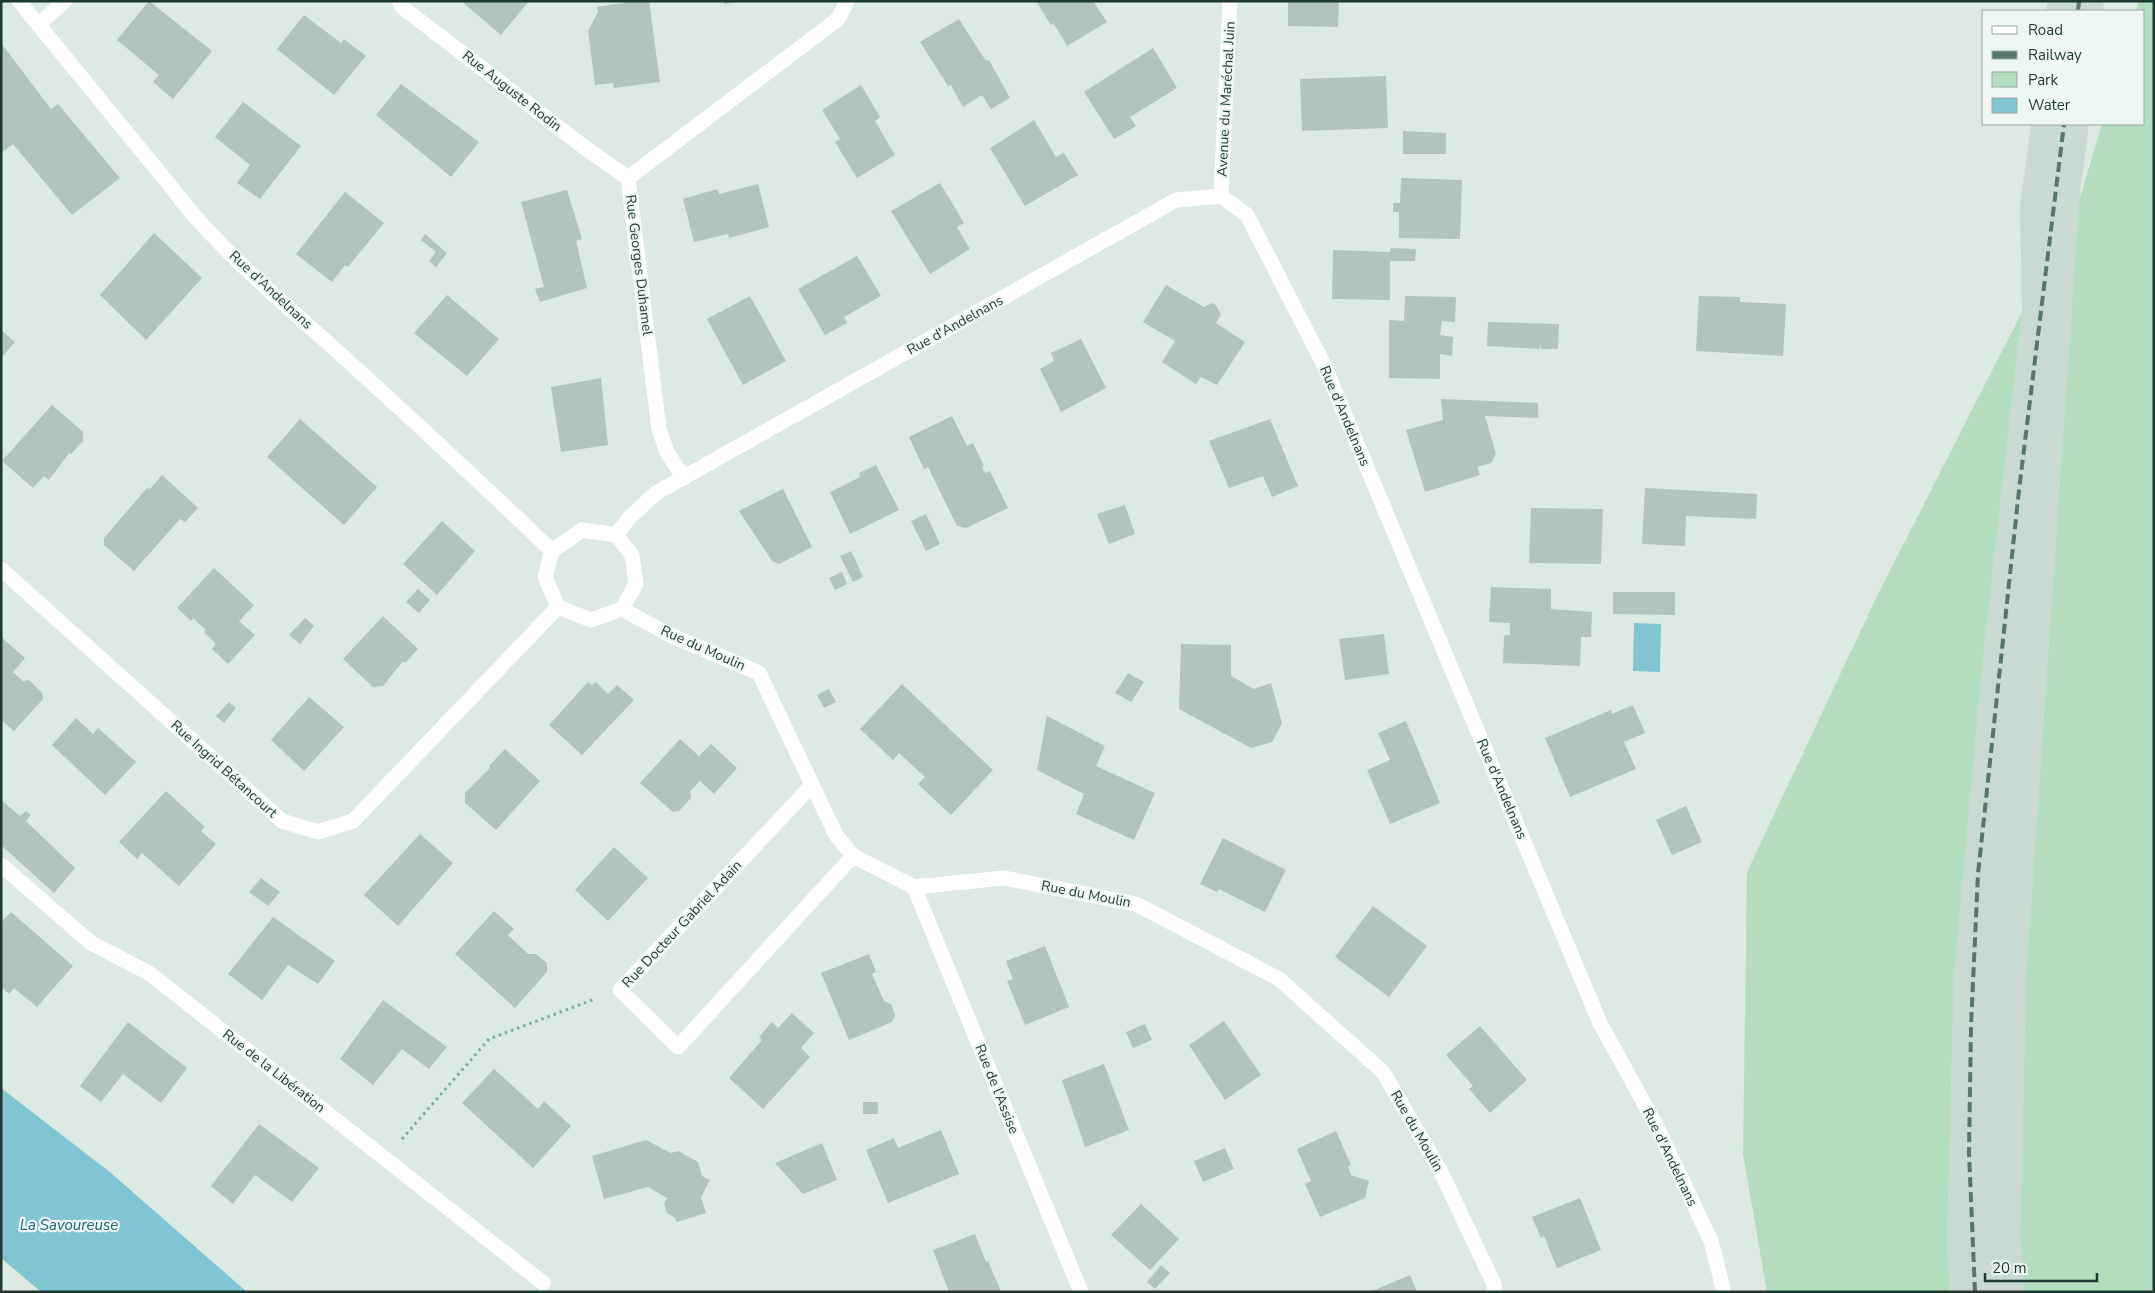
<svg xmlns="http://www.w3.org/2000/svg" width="2155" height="1293" viewBox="0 0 2155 1293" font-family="'Nunito Sans',sans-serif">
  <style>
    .built { fill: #cbd9d3 }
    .green { fill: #b4dcbf }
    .water { fill: #81c5d2 }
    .building { fill: #b2c4bd }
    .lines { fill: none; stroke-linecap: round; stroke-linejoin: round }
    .path { stroke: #7baf9f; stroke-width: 3; stroke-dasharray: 2.5 4; stroke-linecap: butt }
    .minor { stroke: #fff; stroke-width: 15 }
    .rail { stroke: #58756e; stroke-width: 4; stroke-dasharray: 10 5; stroke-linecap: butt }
    .labels { text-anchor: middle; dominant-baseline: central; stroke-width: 4.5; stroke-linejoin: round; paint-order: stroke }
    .street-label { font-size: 14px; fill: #1e3932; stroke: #edf6f2 }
    .water-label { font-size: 15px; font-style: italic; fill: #166577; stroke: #edf6f2 }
  </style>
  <rect width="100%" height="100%" fill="#ddeae4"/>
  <g class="built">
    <path d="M2048 1H2104L2103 11H2046Z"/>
    <path d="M2031 124H2089L2079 201 2026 976 2020 1238 2025 1292H1950L1947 1245 1954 977 1982 669 2022 312 2020 206Z"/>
  </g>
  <g class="green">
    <path d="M2139 1H2154V1292H2025L2020 1238 2026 976 2079 201 2102 124H2144V11H2136Z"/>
    <path d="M2022 312 1982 669 1954 977 1947 1245 1950 1292H1767L1743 1154 1747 872 1878 594Z"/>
  </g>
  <g class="water">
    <path d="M1634 623 1661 624 1660 672 1633 671Z"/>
    <path d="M1 1088 111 1173 247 1292H41L1 1258Z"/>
  </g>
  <g class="building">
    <path d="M149 1 212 51 173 99 153 82 159 75 117 40Z"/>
    <path d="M461 1H529L501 35Z"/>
    <path d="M638 1H649L660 82 614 88 613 83 595 85 588 31 598 12 597 7Z"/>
    <path d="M724 1H740V2L724 4Z"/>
    <path d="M1036 1H1093L1107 22 1067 46 1054 24 1051 25Z"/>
    <path d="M1288 1H1339L1338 27 1288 26Z"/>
    <path d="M304 15 341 43 344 39 366 56 334 95 277 49Z"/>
    <path d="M959 19 986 61 989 60 1010 98 991 109 982 95 963 107 951 85 948 86 920 42Z"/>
    <path d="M1 43 51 109 58 104 120 178 72 215 13 144 1 153Z"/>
    <path d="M1153 48 1177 88 1130 117 1136 126 1114 139 1084 92Z"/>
    <path d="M1386 76 1388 128 1302 131 1300 79Z"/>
    <path d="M401 84 479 142 451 177 376 115Z"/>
    <path d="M861 85 880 117 875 121 895 155 857 178 835 142 840 139 822 110Z"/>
    <path d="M243 102 301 146 260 199 237 183 250 165 215 137Z"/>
    <path d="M1034 120 1056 157 1064 153 1078 175 1025 206 990 148Z"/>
    <path d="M1403 131 1446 133V154H1403Z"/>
    <path d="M1401 178 1462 180 1460 239 1399 238V212H1393V203H1400Z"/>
    <path d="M940 183 964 223 957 227 970 249 930 274 891 211Z"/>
    <path d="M758 184 769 227 729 238 728 234 694 242 683 199 717 189 719 194Z"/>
    <path d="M567 190 582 239 576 241 587 288 540 302 535 289 544 287 521 202Z"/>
    <path d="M345 192 384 223 348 267 345 265 332 282 296 254Z"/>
    <path d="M154 233 202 278 146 340 100 295Z"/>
    <path d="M425 234 447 253 436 267 429 261 436 252 421 240Z"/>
    <path d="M1391 248 1416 249 1415 261H1390V300L1332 299 1333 250 1390 252Z"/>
    <path d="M857 256 881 296 844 317 847 323 825 335 798 289Z"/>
    <path d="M1166 285 1204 307 1211 303 1216 305 1221 315 1216 323 1245 342 1217 385 1201 377 1196 384 1162 362 1175 341 1143 322Z"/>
    <path d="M447 295 499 339 467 376 414 333Z"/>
    <path d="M750 296 786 361 743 385 707 319Z"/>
    <path d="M1405 296 1456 297 1455 322 1442 321 1440 335 1453 337 1452 356 1440 354V379L1389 378V320L1404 321Z"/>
    <path d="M1699 296 1740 297V302L1786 304 1783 356 1696 351Z"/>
    <path d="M1488 322 1559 324 1558 349H1541V341L1540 349 1487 346Z"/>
    <path d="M1 330 15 342 1 358Z"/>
    <path d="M1081 339 1106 388 1061 412 1040 369 1054 361 1051 353Z"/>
    <path d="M601 378 608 445 561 452 551 387Z"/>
    <path d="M1441 399 1538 403V418L1485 416 1496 454 1491 463 1477 467 1480 475 1425 492 1406 430 1443 420Z"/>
    <path d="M52 405 83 432V441L71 454 69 453 49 480 44 476 33 488 2 461Z"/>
    <path d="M952 416 967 446 973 443 984 466 982 467 985 473 990 471 1008 508 966 528 957 526 928 467 924 469 909 437Z"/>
    <path d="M300 419 377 487 344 525 267 457Z"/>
    <path d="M1270 419 1298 486 1272 497 1263 476 1229 488 1209 441Z"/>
    <path d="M876 465 899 510 850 534 830 492 860 477 859 473Z"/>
    <path d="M162 475 198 508 185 522 180 519 134 571 104 545V538L147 488 150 489Z"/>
    <path d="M1645 488 1757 494 1756 519 1686 516 1685 546 1642 544Z"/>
    <path d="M783 489 812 547 779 564 772 561 739 511Z"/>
    <path d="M1125 505 1135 534 1109 544 1097 514Z"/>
    <path d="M1531 508 1603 509 1601 564 1529 563Z"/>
    <path d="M926 514 940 544 926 551 911 521Z"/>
    <path d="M442 521 475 551 437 595 403 564Z"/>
    <path d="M851 551 863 577 853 582 840 556Z"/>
    <path d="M214 568 254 605 239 621 255 635 228 664 212 649 216 644 204 632 206 630 193 618 191 621 177 608Z"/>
    <path d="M842 572 847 584 835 590 829 578Z"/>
    <path d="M1491 587 1551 589V609L1592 612 1591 637H1581L1580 666 1503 663 1504 635H1510V623L1489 622Z"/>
    <path d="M418 589 430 600 419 613 406 602Z"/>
    <path d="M1613 592H1675V615L1613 614Z"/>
    <path d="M383 616 418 649 405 663 403 661 383 686 373 687 343 659Z"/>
    <path d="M305 618 314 626 300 644 289 635Z"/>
    <path d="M1384 634 1389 674 1345 680 1339 639Z"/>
    <path d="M1 637 25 658 13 672 23 681 29 680 42 693 43 699 14 731 1 720Z"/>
    <path d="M1181 644 1231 645V676L1254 689 1271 683 1282 723 1272 742 1251 748 1179 709Z"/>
    <path d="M1128 673 1144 682 1131 702 1115 693Z"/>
    <path d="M588 682 592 685 596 682 608 694 617 685 634 700 582 755 549 725Z"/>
    <path d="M902 684 993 770 951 815 918 784 925 777 899 753 893 760 860 729Z"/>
    <path d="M829 689 836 702 824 708 817 695Z"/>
    <path d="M309 697 344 727 304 771 271 740Z"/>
    <path d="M229 702 236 708 224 723 216 716Z"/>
    <path d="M1633 705 1645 733 1624 742 1636 769 1570 797 1545 738 1611 710 1612 714Z"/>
    <path d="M1047 716 1105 746 1096 766 1155 793 1134 840 1076 814 1084 794 1037 770Z"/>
    <path d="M76 718 93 734 98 728 136 762 105 795 52 745Z"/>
    <path d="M1406 721 1440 803 1390 824 1367 770 1390 760 1378 733Z"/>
    <path d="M680 739 699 756 711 744 737 768 714 794 700 781 690 791 691 798 679 811 673 812 640 783Z"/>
    <path d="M505 749 540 781 496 830 465 803V793L490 768 489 766Z"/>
    <path d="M166 791 205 827 201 831 216 844 179 886 142 853 137 859 119 842Z"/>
    <path d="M1 800 20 816 26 811 31 815 26 821 75 868 54 893 1 845Z"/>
    <path d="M1686 806 1702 842 1672 855 1656 820Z"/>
    <path d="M420 834 453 863 398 926 364 895Z"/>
    <path d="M1223 838 1286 870 1265 912 1219 889 1217 892 1200 884Z"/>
    <path d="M614 847 648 878 608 921 575 890Z"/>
    <path d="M261 878 280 892 268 906 249 892Z"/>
    <path d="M1373 906 1427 946 1389 997 1335 957Z"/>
    <path d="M494 911 514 929 508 935 528 954H536L547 963V972L515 1008 455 954Z"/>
    <path d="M11 912 73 966 37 1007 14 988 9 994 1 987V922Z"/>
    <path d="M273 917 335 961 318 984 288 965 262 1000 228 974Z"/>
    <path d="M1045 946 1069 1007 1025 1025 1007 981 1013 979 1006 961Z"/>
    <path d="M869 954 876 972 872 974 884 1001 891 1004 895 1015 892 1022 849 1040 821 973Z"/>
    <path d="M383 1000 447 1047 429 1069 402 1049 373 1085 340 1059Z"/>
    <path d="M792 1013 814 1033 801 1048 810 1057 763 1109 729 1078 762 1040 759 1037 772 1022 778 1028Z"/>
    <path d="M1224 1021 1261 1075 1225 1100 1189 1045Z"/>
    <path d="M128 1022 187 1068 161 1103 123 1074 101 1102 80 1086Z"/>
    <path d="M1145 1024 1152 1040 1133 1048 1126 1032Z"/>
    <path d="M1480 1026 1527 1080 1490 1113 1469 1089 1473 1086 1446 1055Z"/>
    <path d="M1104 1064 1129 1130 1085 1147 1062 1080Z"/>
    <path d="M494 1069 538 1109 544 1101 571 1126 533 1168 462 1103Z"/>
    <rect x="863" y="1102" width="15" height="12"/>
    <path d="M259 1124 319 1168 292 1202 255 1175 233 1204 211 1186Z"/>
    <path d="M941 1130 959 1174 888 1203 866 1150 894 1138 898 1148Z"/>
    <path d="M1336 1131 1351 1165 1348 1166 1351 1175 1369 1181 1365 1198 1320 1217 1305 1184 1311 1181 1297 1149Z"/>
    <path d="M646 1140 671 1153 678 1151 698 1162 702 1176 710 1180 701 1197 706 1213 677 1222 674 1217 667 1213 664 1203 667 1198 648 1187 604 1199 592 1156Z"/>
    <path d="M822 1143 837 1180 803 1194 775 1163Z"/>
    <path d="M1225 1148 1234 1169 1203 1182 1194 1161Z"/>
    <path d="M1580 1198 1601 1250 1557 1268 1544 1236 1541 1238 1532 1217Z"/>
    <path d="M1141 1204 1179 1239 1150 1270 1111 1235Z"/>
    <path d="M975 1234 986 1262 988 1261 1000 1289 999 1292H949L933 1250Z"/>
    <path d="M1161 1265 1170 1273 1155 1289 1147 1282Z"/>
    <path d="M1410 1275 1417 1292H1370Z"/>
  </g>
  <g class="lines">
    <path class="path" d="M402 1139 489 1039 595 999"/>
    <g class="minor">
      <path d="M19 1 172 188C215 246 281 301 336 350 409 416 481 483 552 551"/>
      <path d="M399 1 402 7 584 147 628 178"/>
      <path d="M39 24 65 1"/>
      <path d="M1221 196 1230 1"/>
      <path d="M684 478 667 452 659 429 628 178 838 19 847 1"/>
      <path d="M582 530 616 535 632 555 636 584 622 609 591 620 558 607 545 577 552 551Z"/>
      <path d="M616 535 629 518 656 493 1176 200 1221 196 1247 215 1324 365 1600 1023 1656 1125 1711 1241 1724 1292"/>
      <path d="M1 569 282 821 318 832 353 821 558 607"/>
      <path d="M622 609 670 635 759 673 836 835 853 856 914 887 1004 878 1136 904 1279 979 1383 1072 1440 1170 1494 1284 1495 1292"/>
      <path d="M812 785 620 990 678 1047 853 856"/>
      <path d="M1 865 91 943 149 973 543 1283"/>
      <path d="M914 887 1081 1292"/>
    </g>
    <g class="rail">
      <path d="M2078 11 2079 1"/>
      <path d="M1975 1292 1969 1153 1971 1026 1978 874 2019 490 2064 124"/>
    </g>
  </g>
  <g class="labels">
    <g class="street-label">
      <text transform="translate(512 91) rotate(38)">Rue Auguste Rodin</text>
      <text transform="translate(1226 99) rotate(-87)">Avenue du Maréchal Juin</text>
      <text transform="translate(639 265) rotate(83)">Rue Georges Duhamel</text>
      <text transform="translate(271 290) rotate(43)">Rue d'Andelnans</text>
      <text transform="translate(955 325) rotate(-29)">Rue d'Andelnans</text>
      <text transform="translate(1345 416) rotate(67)">Rue d'Andelnans</text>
      <text transform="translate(703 648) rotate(24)">Rue du Moulin</text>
      <text transform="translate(224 769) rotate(42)">Rue Ingrid Bétancourt</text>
      <text transform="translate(1502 789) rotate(67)">Rue d'Andelnans</text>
      <text transform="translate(1086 894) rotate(11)">Rue du Moulin</text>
      <text transform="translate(682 924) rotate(-47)">Rue Docteur Gabriel Adain</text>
      <text transform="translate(274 1071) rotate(38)">Rue de la Libération</text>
      <text transform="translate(997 1089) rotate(68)">Rue de l'Assise</text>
      <text transform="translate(1417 1131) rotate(60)">Rue du Moulin</text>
      <text transform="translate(1670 1157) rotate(64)">Rue d'Andelnans</text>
    </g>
    <g class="water-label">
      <text x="69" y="1225">La Savoureuse</text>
    </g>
  </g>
  <rect width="2155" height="1293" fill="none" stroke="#1e3932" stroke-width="5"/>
  <rect x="1982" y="10" width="162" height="115" fill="#edf6f2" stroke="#9aaaa5"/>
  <rect x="1992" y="26" width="25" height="8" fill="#ffffff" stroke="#9aaaa5"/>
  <text x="2028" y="35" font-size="15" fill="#1e3932">Road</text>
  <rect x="1992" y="51" width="25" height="8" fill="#58756e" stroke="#9aaaa5"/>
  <text x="2028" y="60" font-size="15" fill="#1e3932">Railway</text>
  <rect x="1992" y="72" width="25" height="15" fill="#b4dcbf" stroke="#9aaaa5"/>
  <text x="2028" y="85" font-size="15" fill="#1e3932">Park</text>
  <rect x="1992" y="98" width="25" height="15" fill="#81c5d2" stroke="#9aaaa5"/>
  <text x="2028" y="110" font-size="15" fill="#1e3932">Water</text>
  <path d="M1985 1273v8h112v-8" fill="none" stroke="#1e3932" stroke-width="2.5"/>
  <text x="1992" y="1273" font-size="15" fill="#1e3932" stroke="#edf6f2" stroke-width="4" paint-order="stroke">20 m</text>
</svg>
